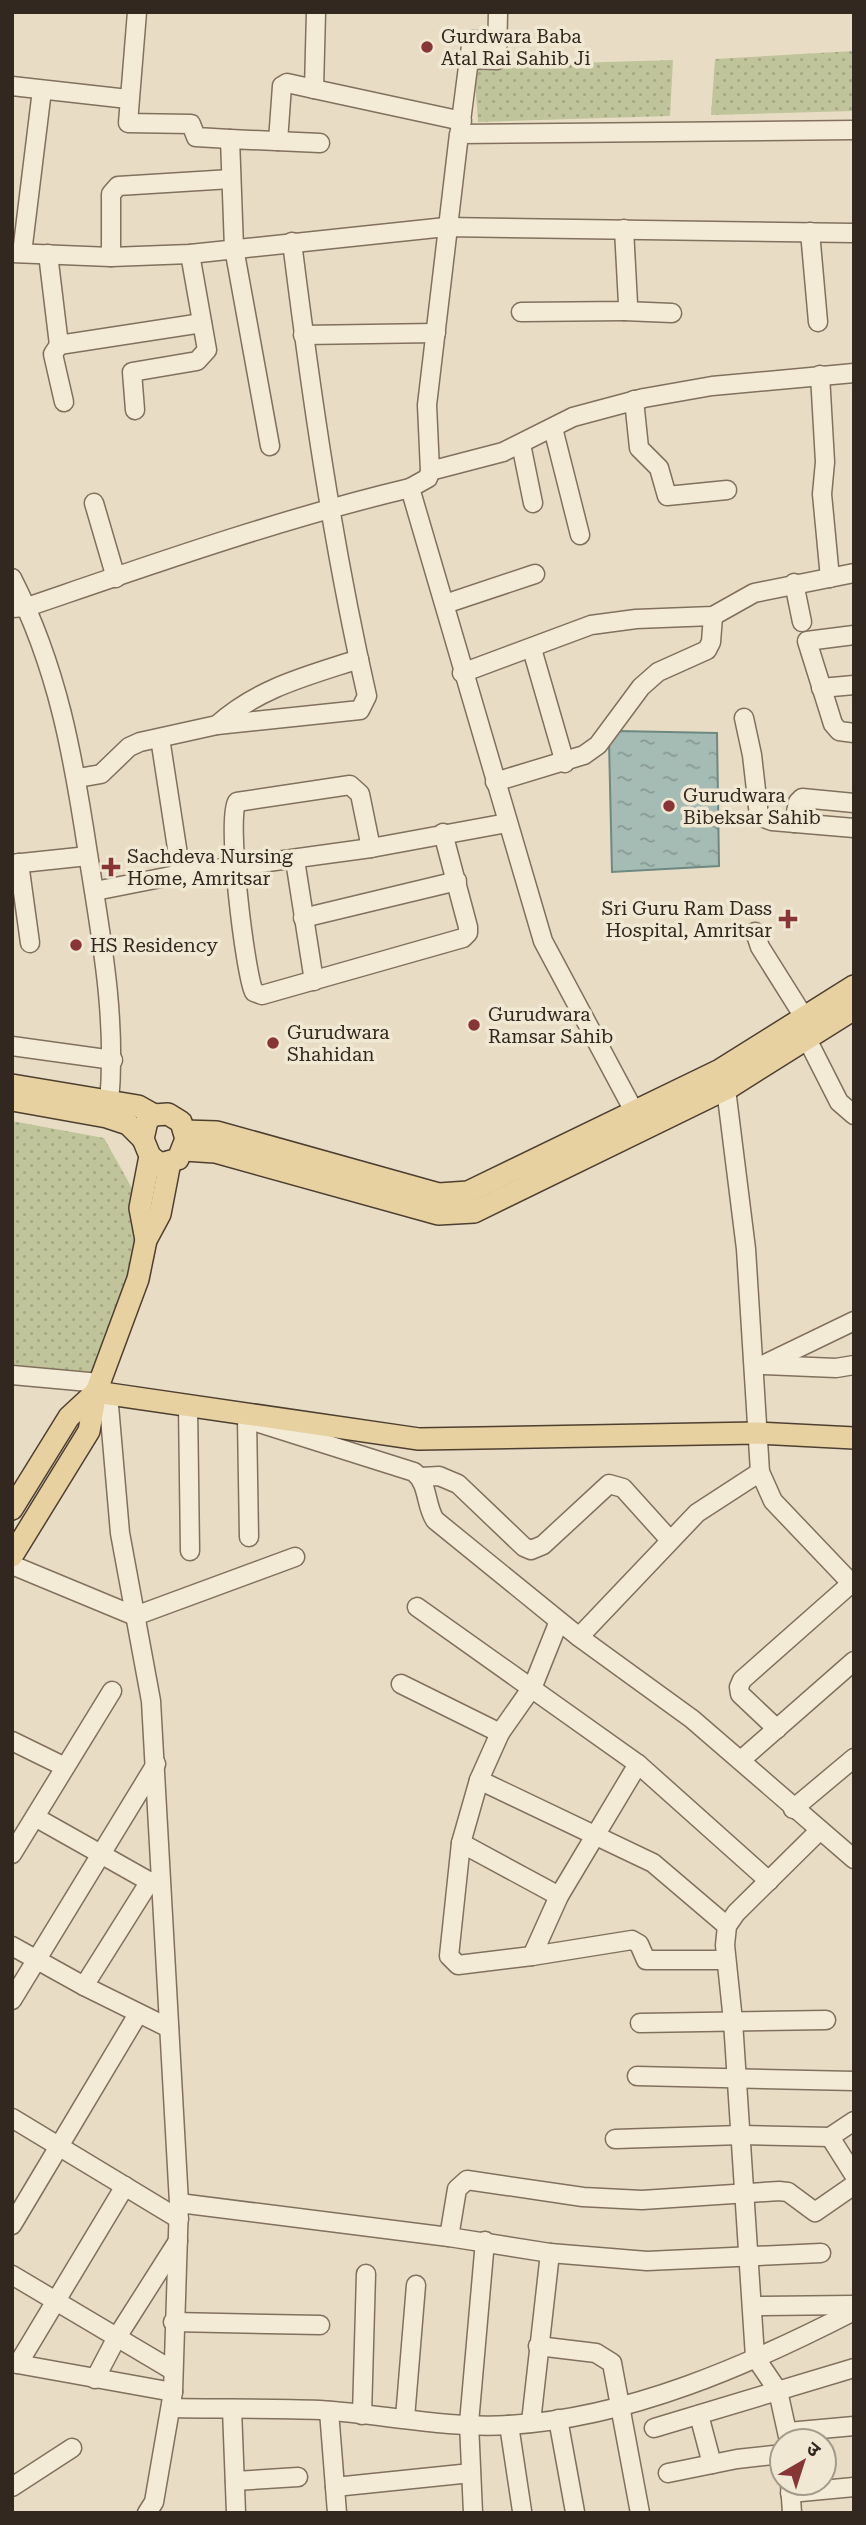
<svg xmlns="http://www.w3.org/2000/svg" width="866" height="2525" viewBox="0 0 866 2525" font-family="'Roboto Serif','Noto Sans Devanagari',serif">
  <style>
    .park { fill: url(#park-dots) }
    .water { fill: url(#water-ripples); stroke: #6e8882; stroke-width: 2 }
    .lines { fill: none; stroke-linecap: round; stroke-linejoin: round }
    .minor-casing { stroke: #80705d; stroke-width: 21 }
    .major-casing { stroke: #4e3f31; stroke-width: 24 }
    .minor { stroke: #f4ebd6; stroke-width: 18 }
    .major { stroke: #e7d1a0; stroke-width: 21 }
    .poi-dot { fill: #873535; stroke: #f0e8d3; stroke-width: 2.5 }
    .labels { text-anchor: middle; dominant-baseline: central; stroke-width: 7; stroke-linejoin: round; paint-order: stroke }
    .poi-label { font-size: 19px; fill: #32281f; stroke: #f0e8d3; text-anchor: start }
  </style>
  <defs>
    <pattern id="park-dots" width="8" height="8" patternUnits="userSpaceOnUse" patternTransform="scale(1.75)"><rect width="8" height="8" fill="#bfc49a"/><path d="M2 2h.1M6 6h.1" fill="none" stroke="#a5a884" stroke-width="1.8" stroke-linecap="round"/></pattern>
    <pattern id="water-ripples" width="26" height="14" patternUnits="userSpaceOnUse" patternTransform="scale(1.75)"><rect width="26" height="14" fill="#a5bcb5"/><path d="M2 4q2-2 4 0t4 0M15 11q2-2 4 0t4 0" fill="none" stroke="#879993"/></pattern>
  </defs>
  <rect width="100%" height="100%" fill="#e8ddc4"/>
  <g class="park">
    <path d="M854 51V111L711 115 715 59Z"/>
    <path d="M673 60 670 116 478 122 474 66Z"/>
    <path d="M12 1121 104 1138 142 1206 139 1275 87 1383 12 1368Z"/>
  </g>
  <path class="water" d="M618 731 717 733 719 866 612 872 609 742Z"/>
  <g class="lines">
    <g class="minor-casing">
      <g id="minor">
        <path d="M137 12 128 123 191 124 196 137 230 139"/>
        <path d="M316 12 314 89 462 121"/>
        <path d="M469 59 472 40 498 42"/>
        <path d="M12 86 128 99"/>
        <path d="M460 129 469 59 497 60 498 12"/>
        <path d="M278 141 282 86 287 83 314 89"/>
        <path d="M810 232 818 322"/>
        <path d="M12 253 111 257 190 254 446 227 854 233"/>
        <path d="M22 253 42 90"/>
        <path d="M48 254 59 345 202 323"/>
        <path d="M111 257V194L118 186 231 179"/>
        <path d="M624 311 672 313"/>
        <path d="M521 312 624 311 628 304 624 229"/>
        <path d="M303 335 436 333"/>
        <path d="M59 345 53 354 64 402"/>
        <path d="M820 375 825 462 822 494 830 578"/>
        <path d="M634 400 639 448 659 468 667 496 727 490"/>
        <path d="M135 410 132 372 197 361 207 350 190 254"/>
        <path d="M553 428 580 535"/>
        <path d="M521 444 533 503"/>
        <path d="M270 446 234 248 230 139 320 143"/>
        <path d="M430 471 503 452 573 417 644 398 712 386 854 373"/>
        <path d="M94 503 116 578"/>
        <path d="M12 578C58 668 73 755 88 854 101 936 117 1019 109 1103"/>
        <path d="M794 583 802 622"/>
        <path d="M445 604 535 574"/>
        <path d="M12 608 27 607C153 564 280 519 410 488"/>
        <path d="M854 635 807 641 833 724 839 731 854 733"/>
        <path d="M532 649 565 763"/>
        <path d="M462 673 591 625 636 619 713 616 754 593 854 573"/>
        <path d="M821 688 854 685"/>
        <path d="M744 718 752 755 759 816 772 821 854 828"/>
        <path d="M217 725C258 688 307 676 359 659"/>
        <path d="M160 738 181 874"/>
        <path d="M78 778 101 774 129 747 140 742 217 725 360 710 367 696C333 547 311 394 292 242"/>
        <path d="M495 782 584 755 598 745 641 687 658 672 707 650 711 642 713 616"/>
        <path d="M794 823 798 802 802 798 854 803"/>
        <path d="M371 848 360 794 350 785 237 802C226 815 245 974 254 992L262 995 463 938 468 933V927L443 833"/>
        <path d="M295 860 314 981"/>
        <path d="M19 863 30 943"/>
        <path d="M12 864 88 856"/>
        <path d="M95 891 181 874 371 848 507 823"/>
        <path d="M303 918 457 881"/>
        <path d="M755 932 760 947 804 1017"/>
        <path d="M807 1039 839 1102 854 1115"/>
        <path d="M12 1046 113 1060"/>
        <path d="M726 1089 746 1249 760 1472 773 1501 854 1586"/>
        <path d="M635 1113 543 941 410 488 428 478 430 471 427 405 459 134 854 130"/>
        <path d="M763 1365 854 1321"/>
        <path d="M764 1365 836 1368 854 1365"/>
        <path d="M12 1375 100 1383"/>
        <path d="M108 1394 120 1533 151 1701 179 2203 173 2392 154 2502 147 2513"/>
        <path d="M188 1405 190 1551"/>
        <path d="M247 1419 249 1537"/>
        <path d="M259 1423 414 1472C429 1484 425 1505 435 1520L579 1637 692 1719 854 1859"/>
        <path d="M421 1477 439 1476 458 1484 524 1547 531 1550 543 1545 609 1484 623 1488 669 1539"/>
        <path d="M12 1565 135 1616 295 1557"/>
        <path d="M417 1607 638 1764 769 1881"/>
        <path d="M559 1621 533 1686 500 1733 479 1780 653 1863 727 1926"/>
        <path d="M579 1637 697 1513 760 1472"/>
        <path d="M401 1684 500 1733"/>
        <path d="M777 1729 740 1694 739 1687 742 1680 854 1581"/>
        <path d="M12 1741 63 1766"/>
        <path d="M741 1760 854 1661"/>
        <path d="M479 1780 461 1843 449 1956 458 1965 532 1956 559 1896 638 1764"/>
        <path d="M793 1809 854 1758"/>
        <path d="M35 1817 161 1888"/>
        <path d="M461 1843 559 1896"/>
        <path d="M12 1854 112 1691"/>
        <path d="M12 1946 84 1986 169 2028"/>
        <path d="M532 1956 632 1940 639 1944 646 1960H726"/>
        <path d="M84 1986 150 1881"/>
        <path d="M12 2000 156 1764"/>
        <path d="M640 2023 826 2020"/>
        <path d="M637 2076 854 2081"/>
        <path d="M12 2118 179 2219"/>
        <path d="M830 2137 854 2175"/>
        <path d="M615 2139 741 2135 830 2137 854 2121"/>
        <path d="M179 2203 449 2237 457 2189 467 2180 583 2197 642 2200 779 2191 788 2192 815 2212 854 2185"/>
        <path d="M12 2225 138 2014"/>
        <path d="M449 2237 550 2253 647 2261 821 2253"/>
        <path d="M12 2275 172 2370"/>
        <path d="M752 2306 854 2305"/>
        <path d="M173 2322 320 2325"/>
        <path d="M538 2346 596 2353 612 2363 640 2513"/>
        <path d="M12 2363 173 2392"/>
        <path d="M18 2364 125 2186"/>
        <path d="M95 2379 117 2337 178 2241"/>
        <path d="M172 2408C221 2409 271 2408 320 2410 382 2414 447 2429 509 2425 629 2418 749 2365 854 2311"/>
        <path d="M232 2409 236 2513"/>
        <path d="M329 2411 337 2513"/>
        <path d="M362 2415 366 2274"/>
        <path d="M699 2415 712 2464"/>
        <path d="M405 2418 416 2285"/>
        <path d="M558 2419 575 2512"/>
        <path d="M531 2422 550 2253"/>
        <path d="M509 2425 522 2511"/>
        <path d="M654 2428 854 2368"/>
        <path d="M788 2432 854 2426"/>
        <path d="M789 2441 778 2391 755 2357 733 2021 725 1945 727 1926 736 1913 820 1830"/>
        <path d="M668 2473 737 2459 782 2454"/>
        <path d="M235 2481 298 2477"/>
        <path d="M790 2483 792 2513"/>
        <path d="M12 2487 72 2448"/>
        <path d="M335 2487 471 2473"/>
        <path d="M790 2493 854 2487"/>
        <path d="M473 2513 469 2423 485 2241"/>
      </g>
    </g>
    <g class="major-casing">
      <g id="major">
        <path d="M12 1085 138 1106 154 1115"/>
        <path d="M12 1100 107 1117 128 1124 143 1139"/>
        <path d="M184 1131 217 1132 439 1194 468 1192 720 1070 854 986"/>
        <path d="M184 1150 215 1152 438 1214 474 1212 730 1087 854 1009"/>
        <path d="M146 1240 140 1208 150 1156 143 1139 147 1121 154 1115 168 1114 181 1122 186 1139 178 1159 160 1164 150 1156"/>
        <path d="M96 1392 419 1439 756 1433 854 1438"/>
        <path d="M12 1509 69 1417 96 1392"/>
        <path d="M12 1556 89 1431 96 1392 138 1279 146 1240 160 1214 170 1162"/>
      </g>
    </g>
    <use href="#minor" class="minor"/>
    <use href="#major" class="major"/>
  </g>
  <g class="poi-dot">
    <circle cx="427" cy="47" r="7"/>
    <circle cx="669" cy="806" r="7"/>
    <path d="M107.5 856.5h7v7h7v7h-7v7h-7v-7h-7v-7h7z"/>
    <path d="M784.5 908.5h7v7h7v7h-7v7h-7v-7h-7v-7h7z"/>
    <circle cx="76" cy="945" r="7"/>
    <circle cx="474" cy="1025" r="7"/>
    <circle cx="273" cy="1043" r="7"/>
  </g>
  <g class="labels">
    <g class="poi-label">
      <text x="441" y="36">Gurdwara Baba<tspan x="441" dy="22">Atal Rai Sahib Ji</tspan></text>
      <text x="683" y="795">Gurudwara<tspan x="683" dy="22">Bibeksar Sahib</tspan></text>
      <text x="127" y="856">Sachdeva Nursing<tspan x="127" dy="22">Home, Amritsar</tspan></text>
      <text x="772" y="908" text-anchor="end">Sri Guru Ram Dass<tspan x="772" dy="22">Hospital, Amritsar</tspan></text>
      <text x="90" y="945">HS Residency</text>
      <text x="488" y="1014">Gurudwara<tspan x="488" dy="22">Ramsar Sahib</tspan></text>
      <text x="287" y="1032">Gurudwara<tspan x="287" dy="22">Shahidan</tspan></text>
    </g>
  </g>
  <rect width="866" height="2525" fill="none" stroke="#32281f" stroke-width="28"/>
  <g transform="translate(803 2462) rotate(39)"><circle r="33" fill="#f0e8d3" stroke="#a49b8b" stroke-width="2"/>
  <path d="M0-5L12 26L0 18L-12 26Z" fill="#873535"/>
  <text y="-10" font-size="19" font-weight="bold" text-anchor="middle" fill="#32281f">उ</text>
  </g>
</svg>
